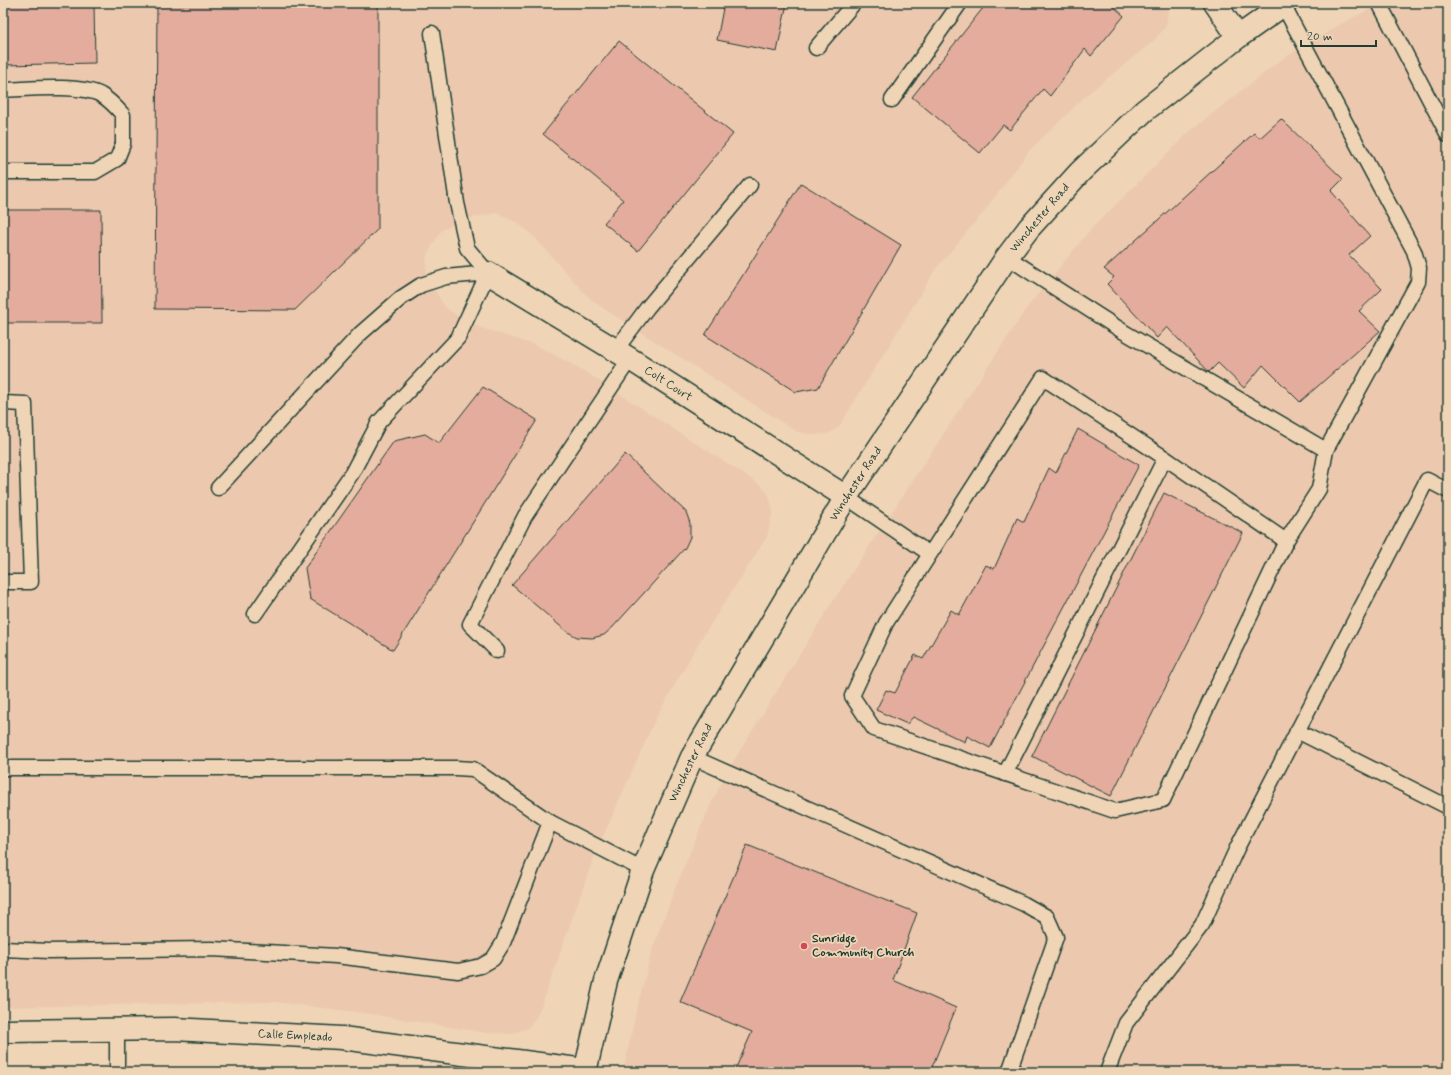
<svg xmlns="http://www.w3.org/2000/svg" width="1451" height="1075" viewBox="0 0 1451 1075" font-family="Mynerve,sans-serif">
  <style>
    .built { fill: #ecc9ae }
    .building { fill: #e4ac9d; stroke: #1f3d34 }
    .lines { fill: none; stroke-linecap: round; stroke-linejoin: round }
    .service-casing { stroke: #1f3d34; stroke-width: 17 }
    .minor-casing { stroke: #1f3d34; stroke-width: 25 }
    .tertiary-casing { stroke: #1f3d34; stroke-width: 25 }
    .service { stroke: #efd5b6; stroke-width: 14 }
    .minor { stroke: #efd5b6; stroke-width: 22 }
    .tertiary { stroke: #efd5b6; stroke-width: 22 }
    .poi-dot { fill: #d1495b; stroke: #efd5b6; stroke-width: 1.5 }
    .labels { text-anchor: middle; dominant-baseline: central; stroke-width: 3.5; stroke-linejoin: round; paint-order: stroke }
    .street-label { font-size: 12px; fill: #1f3d34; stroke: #efd5b6 }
    .poi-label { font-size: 12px; font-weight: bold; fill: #1f3d34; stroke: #efd5b6; text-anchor: start }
  </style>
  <rect width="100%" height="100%" fill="#efd5b6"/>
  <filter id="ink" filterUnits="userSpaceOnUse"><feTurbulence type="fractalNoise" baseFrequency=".025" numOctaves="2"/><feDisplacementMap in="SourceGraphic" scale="8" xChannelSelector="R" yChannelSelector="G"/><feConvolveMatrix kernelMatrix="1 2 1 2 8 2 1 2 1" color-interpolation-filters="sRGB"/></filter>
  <g filter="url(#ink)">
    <g class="built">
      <path d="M3 3H1167L1168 11 1166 26 1155 40 1087 95 1030 150 983 213 936 269 839 427 828 434 816 435 797 432 604 309 589 298 535 238 518 223 496 213 462 220 441 231 427 255 426 276 445 307 470 324 538 346 581 369 761 485 769 495 773 511 767 537 700 641 656 718 594 857 543 1002 536 1017 528 1028 512 1034 486 1033 363 1013 273 1002 3 1007Z"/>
      <path d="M1382 3H1448V1072H623L636 1011 653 947 677 883 711 803 734 760 829 607 1028 306 1088 232 1191 130 1282 59 1337 26Z"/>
    </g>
    <g class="building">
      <path d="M3 3H94L95 63 3 65Z"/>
      <path d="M157 3H378V229L295 310 155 309Z"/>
      <path d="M724 3H787L777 52 717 40Z"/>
      <path d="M987 3H1110L1124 16 1091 56 1085 49 1050 96 1043 89 1010 130 1003 125 980 153 912 97Z"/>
      <path d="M619 41 733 134 638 251 604 223 623 200 543 134Z"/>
      <path d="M1281 119 1343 179 1331 191 1370 236 1349 255 1382 289 1359 311 1380 331 1300 402 1263 365 1244 388 1218 363 1209 372 1167 327 1157 338 1107 284 1114 277 1104 269 1254 133 1260 138Z"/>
      <path d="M801 183 901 245 818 388 796 392 705 335Z"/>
      <path d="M3 210H101L102 323H3Z"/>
      <path d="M483 387 537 420 393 650 310 599 305 568 394 441 425 434 439 443Z"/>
      <path d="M1078 429 1139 465 990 748 967 736 965 742 913 717 907 724 876 710 886 690 895 693 915 655 923 659 951 610 959 615 986 565 994 569 1017 518 1024 522 1049 468 1056 473Z"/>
      <path d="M625 454 686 512 690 523V537L685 548 613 627 604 635 592 638 577 637 566 631 512 585Z"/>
      <path d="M1164 493 1243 533 1111 796 1032 756Z"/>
      <path d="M747 845 917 913 893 980 956 1008 930 1072H734L752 1032 680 1002Z"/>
    </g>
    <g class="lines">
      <g class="service-casing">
        <g id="service">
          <path d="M1379 3 1448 135"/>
          <path d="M432 33 457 203 467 248 488 273"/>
          <path d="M816 48 854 3"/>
          <path d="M3 90C27 89 80 84 101 95 110 100 116 107 123 115V144L117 159 95 172H3"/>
          <path d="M892 100 960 3"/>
          <path d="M1007 257 1124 332 1326 450 1418 282 1419 268 1414 251 1283 5"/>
          <path d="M615 351 647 308 750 185"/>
          <path d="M3 403 25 404 31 582H3"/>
          <path d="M218 488 360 334 401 298 421 285 446 277 488 273"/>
          <path d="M846 497 930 554 1043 378 1165 458 1286 541 1163 800 1115 811 874 729 852 696 886 623 930 554"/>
          <path d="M1286 541 1319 489 1326 450"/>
          <path d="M255 614 352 473 379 422 458 338 488 273"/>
          <path d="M497 651 470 624 525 516 630 359"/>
          <path d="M1297 731 1448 807"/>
          <path d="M692 757 1024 904 1047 917 1056 937 1009 1072"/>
          <path d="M3 768H456L473 769 550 822 643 870"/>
          <path d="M1005 774 1165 458"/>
          <path d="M3 949 49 951 212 949 336 956 458 971 481 966 493 959 503 943 550 822"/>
          <path d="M117 1029V1072"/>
          <path d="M1107 1072 1126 1023 1202 925 1237 848 1427 480 1448 491"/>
        </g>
      </g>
      <g class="minor-casing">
        <g id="minor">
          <path d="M1215 3 1238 37"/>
          <path d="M488 273 630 359 846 497"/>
          <path d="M3 1031 174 1029 342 1038 585 1070"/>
        </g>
      </g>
      <g class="tertiary-casing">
        <path id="tertiary" d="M585 1072 606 981 643 870 692 757 846 497 1007 257 1029 228 1080 172 1144 111 1238 37 1286 3"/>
      </g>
      <use href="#service" class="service"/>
      <use href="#minor" class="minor"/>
      <use href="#tertiary" class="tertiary"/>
    </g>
  </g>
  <circle class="poi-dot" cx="804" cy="946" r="4"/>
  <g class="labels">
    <g class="street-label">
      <text transform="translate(1040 218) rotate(-50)">Winchester Road</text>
      <text transform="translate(668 384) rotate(33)">Colt Court</text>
      <text transform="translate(856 484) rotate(-57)">Winchester Road</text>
      <text transform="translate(691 763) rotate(-64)">Winchester Road</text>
      <text transform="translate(295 1036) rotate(3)">Calle Empleado</text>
    </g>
    <g class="poi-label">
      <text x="812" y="939">Sunridge<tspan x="812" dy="14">Community Church</tspan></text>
    </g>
  </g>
  <rect width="1451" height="1075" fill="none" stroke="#efd5b6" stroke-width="16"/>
  <rect x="8" y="8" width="1435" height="1059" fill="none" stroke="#1f3d34" stroke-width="1.5" filter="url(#ink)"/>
  <path d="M1301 40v6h75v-6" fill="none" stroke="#1f3d34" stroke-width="2"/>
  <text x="1307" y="40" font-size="12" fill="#1f3d34" stroke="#efd5b6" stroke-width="3" paint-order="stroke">20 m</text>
</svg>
